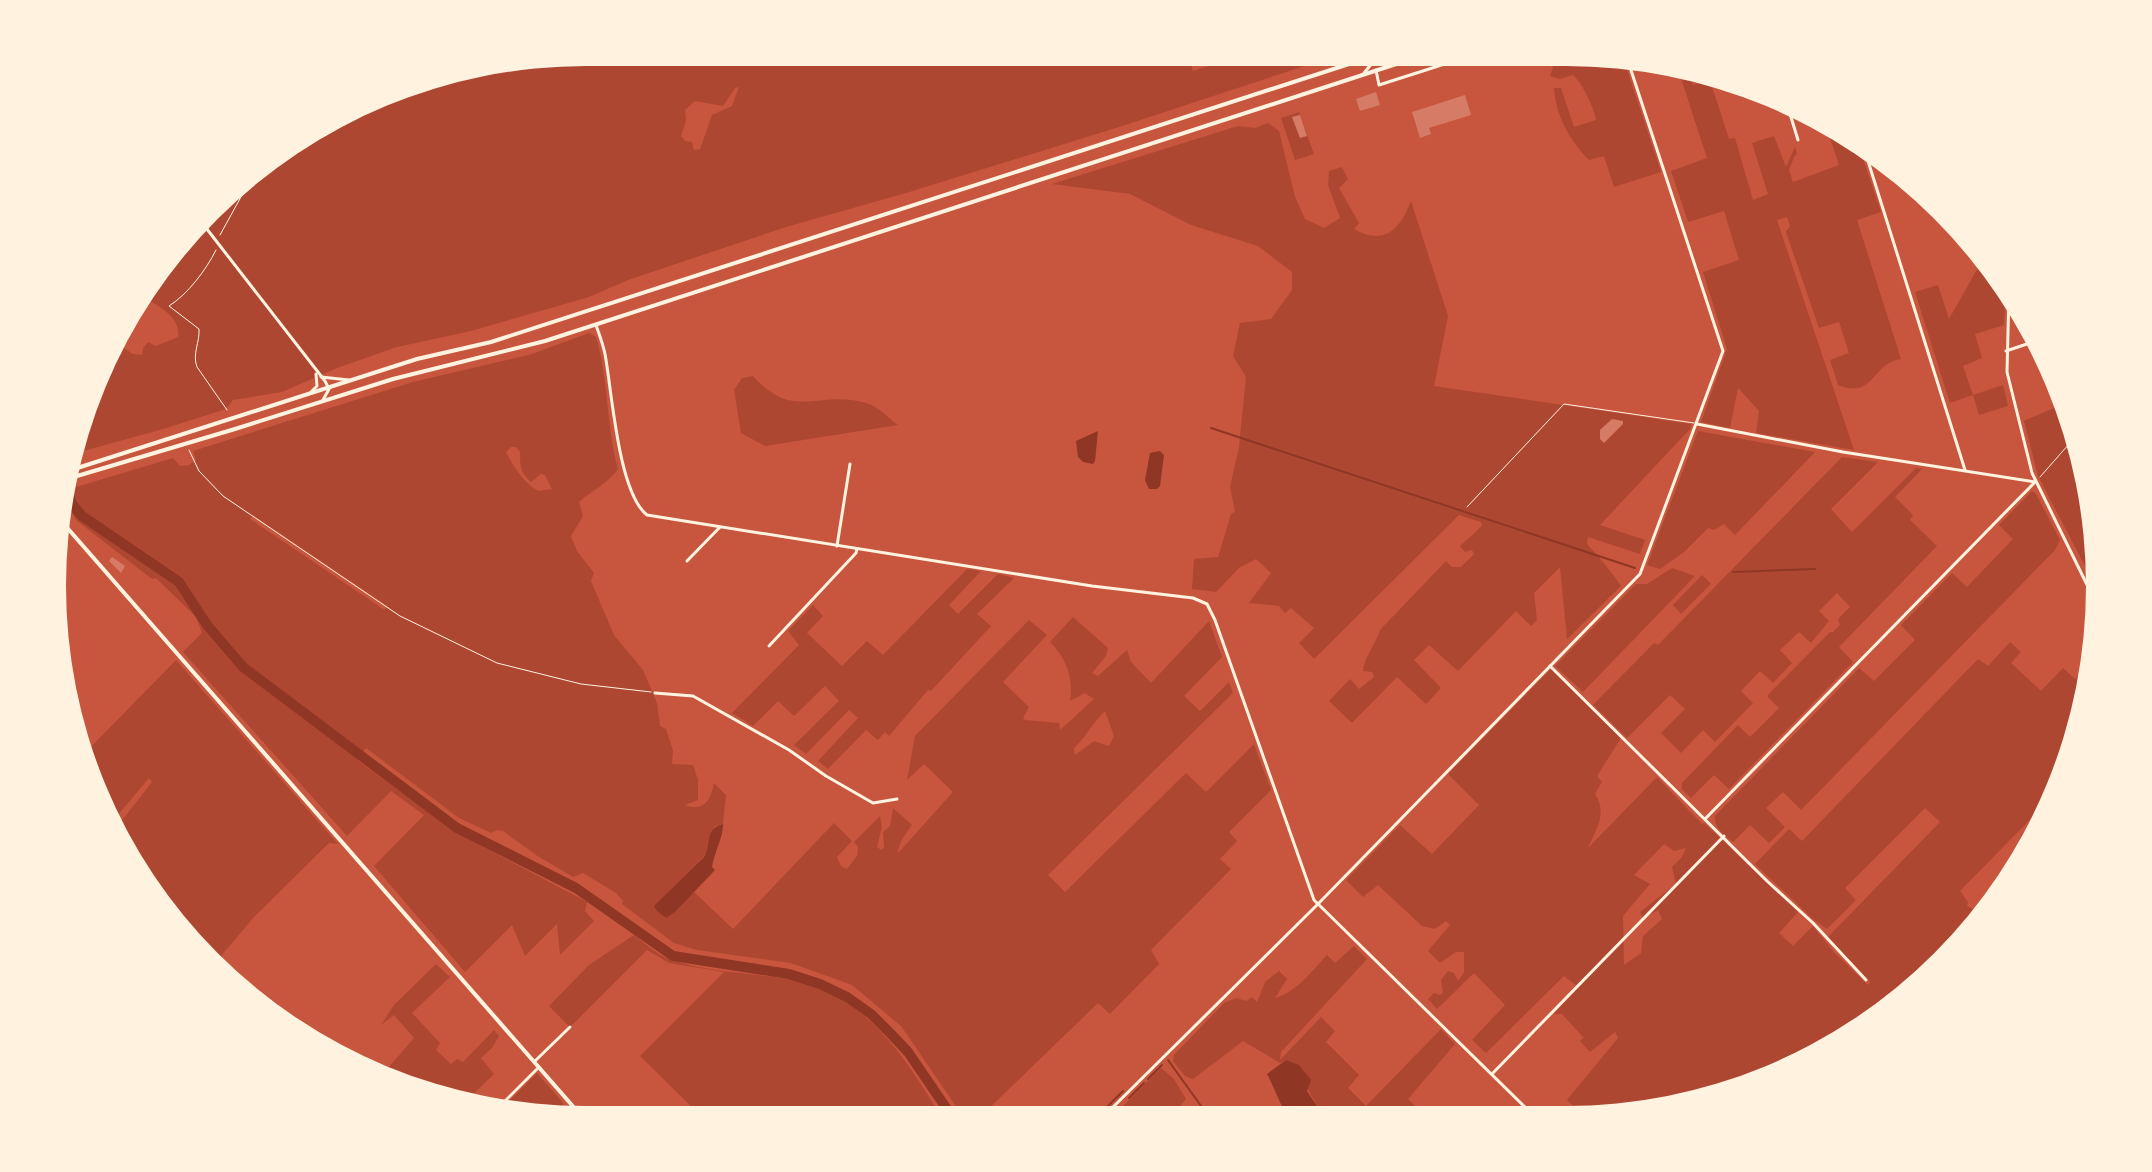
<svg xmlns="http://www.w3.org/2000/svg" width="2152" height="1172" viewBox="0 0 2152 1172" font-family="Inter,sans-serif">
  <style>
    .green { fill: #ae4732; fill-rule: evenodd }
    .water { fill: #8f3625 }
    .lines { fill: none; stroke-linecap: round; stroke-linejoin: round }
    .stream { stroke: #8f3625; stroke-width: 2 }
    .river { stroke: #8f3625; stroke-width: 10 }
    .building { fill: #d67c66 }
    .path { stroke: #fff3e0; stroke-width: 1 }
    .service { stroke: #fff3e0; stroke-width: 1 }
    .minor { stroke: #fff3e0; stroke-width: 3 }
    .tertiary { stroke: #fff3e0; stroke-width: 4 }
    .secondary { stroke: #fff3e0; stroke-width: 4 }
  </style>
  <rect width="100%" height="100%" fill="#c8553d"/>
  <g class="green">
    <path d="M586 52 1157 53 1158 57 1171 53H1187L1193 71 1240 56V53H1344L1119 127 906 193 786 227 628 280 589 297 471 331 397 347 337 368 282 392 233 400 226 409 163 429 69 455 117 344 133 354 142 355 143 348 148 342 156 346 178 337C181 315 155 305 140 294L142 290 261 163 414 80ZM739 87 732 106 712 115 700 149 694 150 692 142 685 141 681 136 686 121 685 110 695 101 723 106 735 88Z"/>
    <path d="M1543 53H1600L1623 57 1661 172 1614 187 1604 156 1589 160C1569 140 1556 116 1554 88H1561L1574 127 1596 120C1594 107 1582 83 1573 75L1560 79 1550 76 1553 67 1549 54Z"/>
    <path d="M1677 66 1688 68 1693 85 1710 80 1729 139 1735 138 1753 200 1768 194 1752 143 1774 136 1786 167 1795 147 1797 154 1794 157 1789 170 1793 182 1839 165 1829 135 1843 130 1857 141 1881 212 1857 220 1901 359C1871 363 1875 400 1838 385L1830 360 1849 353 1839 322 1819 328 1786 232 1790 226 1787 217 1777 220 1854 450 1756 433 1759 411 1738 388 1730 428 1701 422 1727 349 1703 272 1739 260 1724 211 1688 222 1671 171 1707 158Z"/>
    <path d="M1299 112 1314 154 1295 160 1281 118Z"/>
    <path d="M1268 123 1279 131 1295 197 1305 219 1324 228 1340 218 1328 185 1329 171 1342 167 1348 179 1339 188 1359 223 1354 229C1384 246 1400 230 1411 201L1448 316 1434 386 1691 424 1690 429 1600 525 1645 540 1640 554 1588 537 1587 544C1600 558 1611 571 1621 586L1567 639 1560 567 1534 593 1537 620 1531 626 1516 611 1458 671 1429 645 1414 660 1441 688 1426 704 1397 677 1352 723 1329 701 1350 679 1359 689 1374 677 1372 672 1363 671C1364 657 1376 644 1380 630L1446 561 1452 567H1461L1474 554 1472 550 1465 552 1460 546 1482 526 1481 522 1459 515 1314 659 1299 643 1314 628 1291 608 1285 613 1279 606 1249 603 1271 573 1256 559 1239 568 1216 592 1192 589 1194 559 1218 557 1231 514 1235 512 1230 487 1239 447 1246 377 1233 356 1240 323 1271 319 1292 290V272L1258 246 1191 225 1130 194 1052 184 1238 126 1255 128Z"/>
    <path d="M1982 253C2006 279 2006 292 2004 325L1975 334 1982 358 1963 366 1973 395 2003 385 2008 406 1979 415 1973 395 1950 403 1915 292 1938 285 1949 319 1979 266Z"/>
    <path d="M589 333 596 337C609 380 606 426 618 469 608 484 592 490 579 502L583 516 571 536 577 551 594 573 591 581 614 635 643 670 657 703 660 726 666 729 673 751 672 764 693 765 698 780V800L685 805C704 812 711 800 714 783L726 795 723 824 715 826C706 840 710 846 704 856L655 906 666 918 694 892 733 929 834 823 852 841 837 857 841 866 847 869 857 856 858 847 854 842 880 816 882 827 877 847 881 850 884 848 883 832 890 826 893 808 912 825C906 833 898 844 898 853L953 792 924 764 907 780 915 736 1029 620 1047 635 1003 682 1029 707 1023 718 1025 720 1059 723 1060 730 1094 699 1085 693 1070 701C1074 678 1066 658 1050 642L1073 617 1108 648 1106 656 1092 673 1098 676 1127 650 1131 662 1151 683 1209 621 1222 657 1184 696 1200 711 1229 682 1233 693 1048 875 1065 892 1186 773 1206 792 1254 744 1271 790 1229 832 1237 841 1220 859 1231 869 1151 950 1159 964 1110 1014 1098 1003 979 1118H964L901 1026 852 985 791 963 697 950 674 943 622 904 623 901 616 893 583 873 573 877 536 855 503 831 497 830 491 833 459 818 366 748 357 760 457 833 587 902 585 911 594 921 560 955 557 924 525 956 512 925 465 972 374 866 424 815 391 791 347 836 183 652 202 633 196 617 156 578 152 579 76 520 65 501 66 490 173 458 180 466 189 465 196 460 193 451 413 382 532 354ZM511 447H516L520 452C520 466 520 472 531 482L541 474 545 475 552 489 538 491C523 482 514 467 506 452ZM253 515 389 607V608L383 609 373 602 250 519ZM1105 711 1114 736 1109 746 1094 741 1075 755 1074 748C1086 737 1093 722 1105 711Z"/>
    <path d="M753 376C795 422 817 389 866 403 878 406 888 418 898 425L765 446 741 433 734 390 742 378Z"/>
    <path d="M2065 403C2088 463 2100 527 2098 591L2038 476 2024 421Z"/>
    <path d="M1698 431 1815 452 1735 535 1724 524 1714 530 1708 528 1684 552 1660 569 1647 565Z"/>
    <path d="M1842 457 1878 462 1831 509 1852 532 1916 468 1922 469 1895 497 1913 515 1910 520 1937 546 1839 647 1853 662 1729 789 1714 775 1691 798 1682 789V783L1738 725 1750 737 1779 708 1767 696 1830 632H1833L1840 625 1838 619 1850 607 1837 593 1819 611 1829 621 1811 643 1799 632 1780 650 1792 663 1773 683 1760 671 1741 691 1753 703 1715 742 1703 730 1681 753 1661 733 1685 709 1670 695 1627 738 1593 705 1654 643 1658 645Z"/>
    <path d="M2032 491 2036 494 2060 540 2055 550 1801 810 1783 792 1766 808 1785 827 1769 843 1750 825 1733 842C1724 835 1714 828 1715 816L1859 668 1874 681 1915 640 1901 625 1952 573 1967 587 2013 539 1999 525Z"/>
    <path d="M1672 568 1695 576 1583 692 1555 666 1636 584H1647Z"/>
    <path d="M967 569 981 571 949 605 958 614 998 574 1014 578 977 614 991 626 931 691 928 690 889 736 885 732 878 740 866 730 828 769 818 761 858 718 849 710 806 754 794 745 839 701 825 686 794 716 778 701 753 726 732 713 799 645 788 631 813 605 823 616 807 633 842 666 867 641 883 655Z"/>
    <path d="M1702 575 1711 584 1681 614 1673 605Z"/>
    <path d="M2010 642 2021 652 2011 663 2041 691 2063 668 2075 679 2094 660 2072 757 2055 794 1960 891 1968 902 1967 906 1981 914 1944 963 1862 1030 1738 1092 1635 1115 1572 1116 1577 1110 1567 1100 1618 1038 1615 1032 1590 1052 1580 1041 1584 1038 1562 1014H1554L1577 986 1564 976 1486 1053 1472 1040 1505 1005 1474 973 1437 1009 1428 999 1434 993 1440 995 1443 993 1441 980 1448 971 1454 973 1458 981 1464 972V952H1456L1440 963 1428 951 1450 925 1446 921 1435 929 1422 926 1378 885 1363 897 1346 880 1400 825 1432 854 1479 805 1448 774 1551 669 1621 738 1597 776 1602 782 1595 794C1608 813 1596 829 1588 848L1657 777 1702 824 1704 823 1798 912 1779 933 1793 946 1813 926 1833 951 1868 985 1870 982 1828 937 1940 822 1925 808 1845 888 1856 900 1827 929 1814 920 1755 864 1789 829 1802 841 1978 659 1988 666ZM1664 844 1674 851 1686 848 1682 857 1672 867 1676 884 1640 912 1643 918 1658 910 1662 919 1643 936 1641 953 1624 965 1623 916 1650 884 1634 875Z"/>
    <path d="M176 660 338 844 329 843 254 917 215 963 185 938 116 828 152 782 149 778 112 822 93 791 84 754Z"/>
    <path d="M2049 808 2023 859 2026 852 2020 846 2021 835Z"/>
    <path d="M634 935C645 943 657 955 669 959 710 974 756 972 798 981 868 998 907 1060 942 1118H721L714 1111 703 1118 640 1056 724 972 669 963 647 950 570 1027 549 1006 589 965Z"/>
    <path d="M1354 946 1367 959 1281 1052 1280 1060 1321 1017 1335 1031 1326 1042 1359 1075 1348 1088 1366 1106 1441 1029 1455 1044 1408 1099 1425 1116H1318L1319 1109 1294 1065 1286 1060 1280 1063 1243 1041 1193 1079 1185 1076 1173 1061 1174 1055 1224 1003 1236 998 1246 1001 1252 997 1257 1002 1265 982 1279 971 1287 979 1275 998C1297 992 1312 971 1327 955L1335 963Z"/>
    <path d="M436 964 450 977 412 1013 440 1043 436 1050 451 1064 457 1059 463 1062 494 1030 499 1036 492 1048 481 1058 494 1074 463 1104 447 1102 382 1075 414 1038 394 1015 381 1025 394 1005Z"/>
    <path d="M1161 1068 1174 1079 1186 1099 1171 1117H1112Z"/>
    <path d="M537 1073 564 1104 549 1118 500 1110Z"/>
  </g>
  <g class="water">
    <path d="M1098 431 1095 461 1093 464 1083 462 1078 457 1076 441Z"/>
    <path d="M1160 451 1164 455 1160 486 1157 489H1149L1145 480 1150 453Z"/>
    <path d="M723 824C723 839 714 852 712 867L715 870 675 912 666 918 656 910 654 906 704 857C712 843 704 829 723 824Z"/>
    <path d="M1286 1060 1299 1065 1311 1080 1307 1091 1319 1109 1318 1116 1288 1117C1279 1102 1275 1089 1267 1074Z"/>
  </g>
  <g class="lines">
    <g class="stream">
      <path d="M1211 428 1635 568"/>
      <path d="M1733 572 1815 569"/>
      <path d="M1168 1060 1209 1117"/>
      <path d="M1148 1079 1162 1065"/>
      <path d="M1129 1098 1144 1083"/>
      <path d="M1097 1117 1123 1091"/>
    </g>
    <path class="river" d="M66 486 72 504 82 516 179 582 207 625 243 667 457 828 576 888 673 956 789 974 820 984 847 997 871 1014 891 1034 908 1052 953 1118"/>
  </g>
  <g class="building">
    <path d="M1376 92 1380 105 1360 111 1356 99Z"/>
    <path d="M1465 95 1471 115 1429 128 1431 134 1420 138 1412 112Z"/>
    <path d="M1300 115 1307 136 1300 138 1292 117Z"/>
    <path d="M1612 419 1623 421V424L1604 443 1600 439V430Z"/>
    <path d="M112 557 125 566 121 573 109 561Z"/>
  </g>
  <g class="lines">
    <g class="path">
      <path d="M220 235 258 166"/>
      <path d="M216 250C206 270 188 294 169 306L199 329C200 342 192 354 197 367L227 410"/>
      <path d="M2040 477 2077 435"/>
    </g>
    <g class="service">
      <path d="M189 450 199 471 223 496 400 616 497 663 581 684 651 692"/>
      <path d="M1467 507 1564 404 1694 423"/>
    </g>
    <g class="minor">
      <path d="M1158 54 1163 53"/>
      <path d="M1373 56 1389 66"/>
      <path d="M1376 70 1379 85 1479 53"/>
      <path d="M1364 73 1373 62V53"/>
      <path d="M1757 92 1759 97"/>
      <path d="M1787 104 1798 140"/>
      <path d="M1863 145 1965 470"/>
      <path d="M203 224 325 381 329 389 323 400"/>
      <path d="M2009 292 2007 372 2032 473 2097 605"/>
      <path d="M596 325C599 334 603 344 605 354 612 391 618 492 647 515L1092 586 1193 598 1207 604 1215 620 1314 900 1534 1116"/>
      <path d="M2006 351 2039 340"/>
      <path d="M321 377 349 380"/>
      <path d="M311 392 317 386 316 374"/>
      <path d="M1697 424 1843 452 2035 482"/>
      <path d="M837 546 850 464"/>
      <path d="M687 561 720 527"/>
      <path d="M769 646 856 553 857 549"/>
      <path d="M1550 666 1767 881 1813 923 1866 980"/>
      <path d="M655 693 693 696 789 750 826 776 873 803 897 799"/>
      <path d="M1706 818 2035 482"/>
      <path d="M535 1061 570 1027"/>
      <path d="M1492 1074 1724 836"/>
      <path d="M496 1110 539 1067"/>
      <path d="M1103 1117 1318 904 1640 574 1723 351 1627 58"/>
    </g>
    <path class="tertiary" d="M63 523 584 1119"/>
    <g class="secondary">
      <path d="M68 471 417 359 491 342 1383 53"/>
      <path d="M67 479 235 429 393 379 545 341 1430 53"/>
    </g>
  </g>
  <path d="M0 0H2152V1172H0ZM586 66H1566A520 520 0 0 1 2086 586V586A520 520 0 0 1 1566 1106H586A520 520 0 0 1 66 586V586A520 520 0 0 1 586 66Z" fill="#fff3e0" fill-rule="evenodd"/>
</svg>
